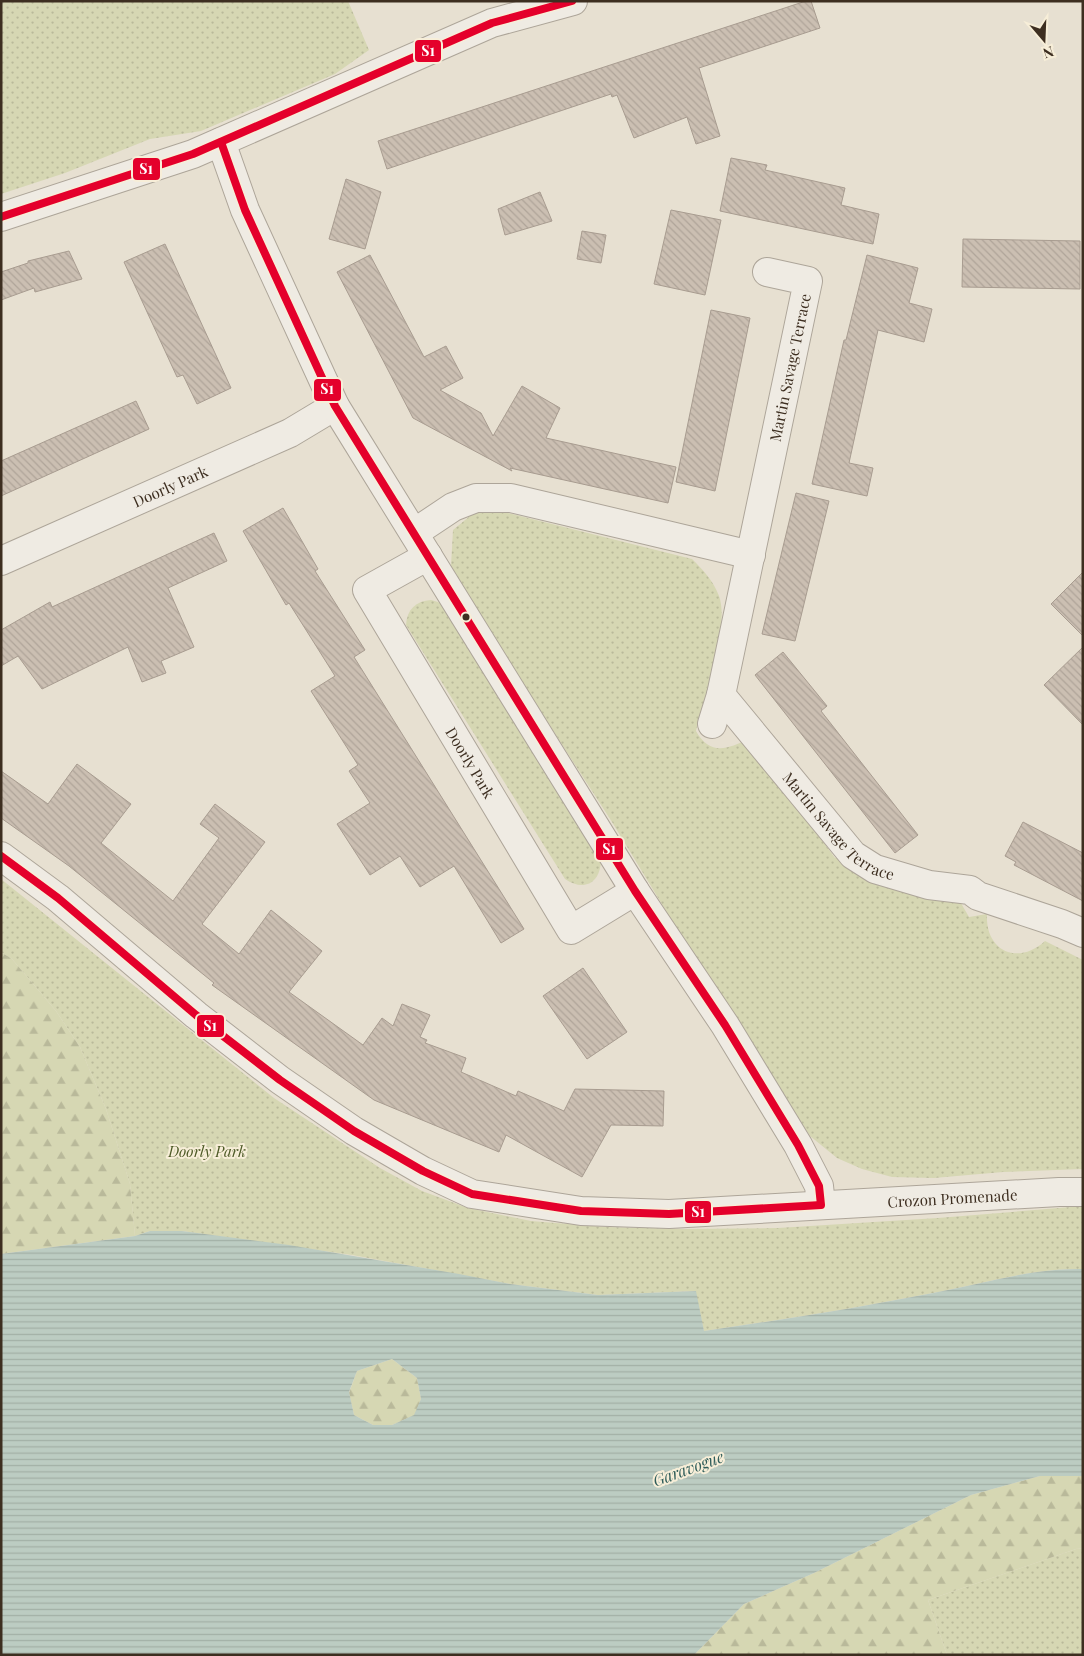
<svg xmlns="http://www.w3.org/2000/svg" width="1084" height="1656" viewBox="0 0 1084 1656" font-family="'Playfair Display',serif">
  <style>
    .grass { fill: url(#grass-dots) }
    .forest { fill: url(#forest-firs) }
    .water { fill: url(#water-rules); fill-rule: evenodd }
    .building { fill: url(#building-back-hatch); stroke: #a89c90 }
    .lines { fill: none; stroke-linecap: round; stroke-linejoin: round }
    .minor-casing { stroke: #ada599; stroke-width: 30 }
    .tertiary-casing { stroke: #ada599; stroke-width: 30 }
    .minor { stroke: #efebe3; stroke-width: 28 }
    .tertiary { stroke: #efebe3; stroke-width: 28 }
    .bus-1-casing { stroke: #f7eed8; stroke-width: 11 }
    .bus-1 { stroke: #e4002b; stroke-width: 8 }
    .bus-dot { fill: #3d2e20; stroke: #f7eed8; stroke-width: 2 }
    .labels { text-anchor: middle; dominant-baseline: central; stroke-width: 4; stroke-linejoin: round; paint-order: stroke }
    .street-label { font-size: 15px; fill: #3d2e20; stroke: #f7eed8 }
    .park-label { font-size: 15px; font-style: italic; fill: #4d5a26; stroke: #f7eed8 }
    .water-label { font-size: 16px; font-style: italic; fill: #2f5d5a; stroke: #f7eed8 }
    .line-badge { stroke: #f7eed8; stroke-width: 2 }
    .badge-label { font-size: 14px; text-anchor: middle; font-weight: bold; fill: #fff }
  </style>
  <defs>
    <pattern id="grass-dots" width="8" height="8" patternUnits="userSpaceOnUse" patternTransform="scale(1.25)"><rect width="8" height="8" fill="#d6d7b3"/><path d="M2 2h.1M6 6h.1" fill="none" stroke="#b9b99a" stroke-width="1.8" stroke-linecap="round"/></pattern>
    <pattern id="forest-firs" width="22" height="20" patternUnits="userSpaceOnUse" patternTransform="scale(1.25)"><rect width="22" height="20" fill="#d6d7b3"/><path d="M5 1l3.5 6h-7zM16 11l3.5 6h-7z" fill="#b9b99a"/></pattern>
    <pattern id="water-rules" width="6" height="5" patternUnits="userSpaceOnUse" patternTransform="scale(1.25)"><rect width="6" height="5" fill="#bcccc2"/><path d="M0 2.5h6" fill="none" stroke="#a2b0a6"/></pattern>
    <pattern id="building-back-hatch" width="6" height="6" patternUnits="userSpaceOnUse" patternTransform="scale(1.25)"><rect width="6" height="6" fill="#cbbfb2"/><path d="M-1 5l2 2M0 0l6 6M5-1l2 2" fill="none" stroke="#afa499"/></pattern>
  </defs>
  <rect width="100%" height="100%" fill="#e7e0d1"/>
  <g class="grass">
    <path d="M1 1H348L369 50 335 74 201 131 150 139 65 173 1 194Z"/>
    <path d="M476 511 508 513 692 559C703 570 713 580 719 596 730 626 704 698 696 731 710 756 727 749 749 739L835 858 844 854 958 898 969 917 987 914C985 951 1018 966 1045 941L1083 960V1169L1003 1172 934 1178 892 1177 862 1169 837 1158 810 1136 700 967 612 822 521 681 451 566 453 530Z"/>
    <path d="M431 600 438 602 443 606 601 861C600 883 584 892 565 879L406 625C407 609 416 601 431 600Z"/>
    <path d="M1 879 274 1098 380 1168 422 1191 468 1208 531 1221 605 1227 686 1229 778 1228 938 1218 1083 1206V1269C1032 1268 982 1284 933 1293 857 1308 780 1320 704 1331L695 1291 598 1295 510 1284 352 1255 182 1231H150L135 1236 130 1184 106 1109 80 1047 56 1011 12 959 1 952Z"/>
    <path d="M1083 1548V1655H947L928 1600 1076 1549Z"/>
  </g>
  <g class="forest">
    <path d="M1 952 12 959 56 1011 80 1047 106 1109 130 1184 135 1236 1 1254Z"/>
    <path d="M392 1359 417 1378 421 1399 415 1415 392 1425H373L354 1415 349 1393 357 1371Z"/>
    <path d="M1040 1476H1083V1548L1076 1549 928 1600 947 1655H694L744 1604 814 1573 971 1495Z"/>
  </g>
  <path class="water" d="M150 1231H182L289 1245 459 1274 510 1284 598 1295 696 1291 704 1331C780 1320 857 1308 933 1293 982 1284 1032 1268 1083 1269V1476H1040L971 1495 814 1573 744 1604 694 1655H1V1254L135 1236ZM392 1359 417 1378 421 1399 414 1415 392 1425H373L354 1415 349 1392 357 1371Z"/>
  <g class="building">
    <path d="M806 1H811L820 28 699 68 720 136 696 144 687 117 634 138 617 95 612 97 611 94 387 169 378 141Z"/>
    <path d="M731 158 767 165 765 170 845 188 841 205 879 214 873 244 720 211Z"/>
    <path d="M346 179 381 192 365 249 329 239Z"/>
    <path d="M540 192 552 221 505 235 498 209Z"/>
    <path d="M671 210 721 220 705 295 654 284Z"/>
    <path d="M582 231 606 235 601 263 577 259Z"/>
    <path d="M963 239 1080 241V289L962 287Z"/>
    <path d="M165 244 231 388 197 404 183 375 177 377 124 262Z"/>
    <path d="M69 251 82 279 35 292 34 288 1 300V272L28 263V261Z"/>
    <path d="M370 255 424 357 446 346 463 378 440 390 481 413 493 436 522 386 560 408 546 438 676 467 668 503 510 468 512 471 413 418 337 272Z"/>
    <path d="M867 255 918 268 909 303 932 309 924 342 878 330 849 463 873 468 867 496 812 484 844 340H846Z"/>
    <path d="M711 310 750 318 715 491 676 482Z"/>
    <path d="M136 401 149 429 1 496V461Z"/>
    <path d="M796 493 829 501 795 641 762 634Z"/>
    <path d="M283 508 318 569 315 571 365 650 354 657 524 929 501 943 454 866 420 887 400 856 370 875 337 824 370 803 349 771 358 765 311 691 335 676 289 603 286 605 243 531Z"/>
    <path d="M214 533 227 561 168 588 194 647 161 661 166 673 142 682 128 647 42 689 18 656 1 666V630L50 602 52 607Z"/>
    <path d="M1083 572V636L1051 604Z"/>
    <path d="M1083 647V725L1044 685Z"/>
    <path d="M783 652 827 706 821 711 918 835 895 853 755 675Z"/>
    <path d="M77 764 131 804 101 843 173 901 219 838 200 824 215 804 265 842 202 924 239 954 271 910 322 951 289 992 363 1045 382 1018 393 1026 402 1004 430 1015 420 1037 427 1040 425 1043 466 1058 461 1072 516 1096 518 1091 564 1111 575 1089 664 1091 663 1126 611 1125 582 1177 506 1135 499 1152 374 1100 212 985 214 983 69 866 1 818V771L48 804Z"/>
    <path d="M1023 822 1083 853V901L1014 865 1016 862 1005 856Z"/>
    <path d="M583 968 627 1032 587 1059 543 996Z"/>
  </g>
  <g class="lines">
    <g class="minor-casing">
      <g id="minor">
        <path d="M414 533 453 507 476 498H511L751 555"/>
        <path id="s1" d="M428 556 367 590 571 930 635 891"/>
        <path id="s2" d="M1 561 290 433 335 406"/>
        <path id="s3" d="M721 695 853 855 875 869 929 885 970 890 978 896 1062 924 1083 933"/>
        <path id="s4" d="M712 724 721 695 808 281 767 272"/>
      </g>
    </g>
    <g class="tertiary-casing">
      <g id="tertiary">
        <path d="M221 142 245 210 335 406 635 891 725 1025 798 1145 819 1186 821 1205"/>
        <path d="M1 217 193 154 492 23 573 1"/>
        <path id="s5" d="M1 856 58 898 196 1015 280 1080 354 1131 423 1171 472 1194 581 1211 669 1214 1059 1192H1083"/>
      </g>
    </g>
    <use href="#minor" class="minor"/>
    <use href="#tertiary" class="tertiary"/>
    <g class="bus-1-casing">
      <g id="bus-1">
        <path d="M1 217 193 154 492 23 572 1"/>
        <path d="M1 856 58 898 196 1015 280 1080 354 1131 423 1171 472 1194 581 1211 669 1214 821 1205 819 1186 798 1145 725 1025 635 891 335 406 245 210 221 142"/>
      </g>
    </g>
    <use href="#bus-1" class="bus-1"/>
  </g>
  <circle class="bus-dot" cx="466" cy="617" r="4.5"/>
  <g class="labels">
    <g class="street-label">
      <text stroke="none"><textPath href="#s4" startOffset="365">Martin Savage Terrace</textPath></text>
      <text stroke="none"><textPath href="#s2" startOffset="185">Doorly Park</textPath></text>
      <text stroke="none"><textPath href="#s1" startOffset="271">Doorly Park</textPath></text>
      <text stroke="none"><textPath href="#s3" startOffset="178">Martin Savage Terrace</textPath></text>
      <text stroke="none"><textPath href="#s5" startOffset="1064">Crozon Promenade</textPath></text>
    </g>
    <g class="park-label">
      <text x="207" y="1151">Doorly Park</text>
    </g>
    <g class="water-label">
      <text transform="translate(688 1468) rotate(-20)">Garavogue</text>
    </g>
  </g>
  <g class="line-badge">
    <rect x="414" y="39" width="28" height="24" rx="5" fill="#e4002b"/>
    <rect x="132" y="157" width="29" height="24" rx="5" fill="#e4002b"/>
    <rect x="313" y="378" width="29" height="24" rx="5" fill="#e4002b"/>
    <rect x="595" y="837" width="29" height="24" rx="5" fill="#e4002b"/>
    <rect x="196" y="1014" width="29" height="24" rx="5" fill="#e4002b"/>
    <rect x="684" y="1200" width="28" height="24" rx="5" fill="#e4002b"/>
  </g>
  <g class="badge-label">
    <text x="428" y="56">S1</text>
    <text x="146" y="174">S1</text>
    <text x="327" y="394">S1</text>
    <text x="609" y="854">S1</text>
    <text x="210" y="1031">S1</text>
    <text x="698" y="1217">S1</text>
  </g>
  <rect width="1084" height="1656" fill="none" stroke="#3d2e20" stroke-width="5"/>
  <g transform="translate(1044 40) rotate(161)" stroke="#f7eed8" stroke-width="4" paint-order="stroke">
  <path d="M0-4L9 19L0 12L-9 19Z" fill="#3d2e20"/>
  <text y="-8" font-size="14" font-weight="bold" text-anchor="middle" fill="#3d2e20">N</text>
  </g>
</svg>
